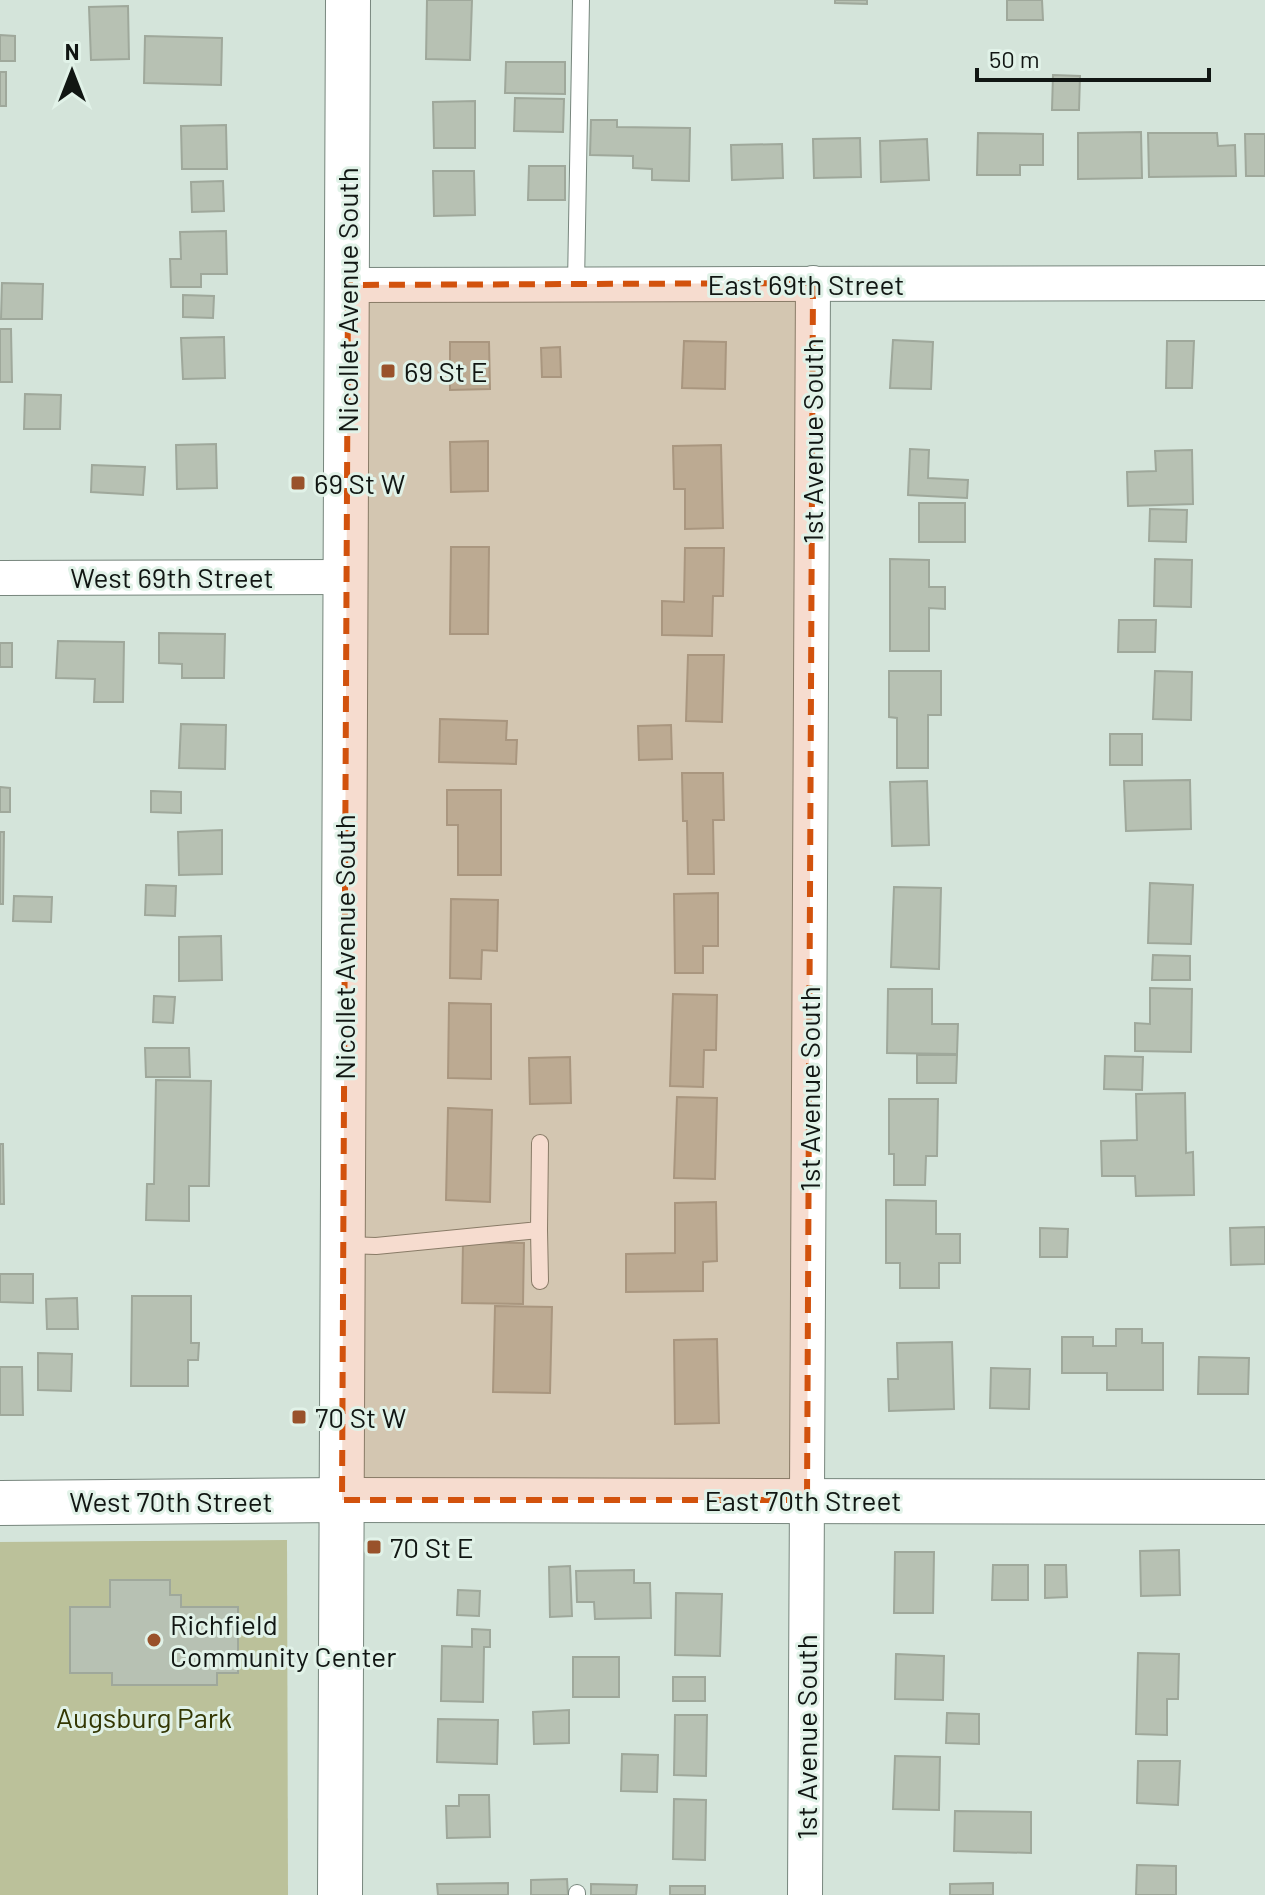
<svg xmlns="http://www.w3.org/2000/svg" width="1265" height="1895" viewBox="0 0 1265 1895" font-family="Barlow,sans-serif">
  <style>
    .green { fill: #bbc19a }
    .building { fill: #b7c1b3; stroke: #9fa89b; stroke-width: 2 }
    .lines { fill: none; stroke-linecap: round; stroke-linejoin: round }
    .lane-casing { stroke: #77867d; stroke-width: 18 }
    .street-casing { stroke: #77867d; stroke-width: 36 }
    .secondary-casing { stroke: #77867d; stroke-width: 46 }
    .lane { stroke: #fff; stroke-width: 16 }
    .street { stroke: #fff; stroke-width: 34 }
    .secondary { stroke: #fff; stroke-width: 44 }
    .marked { fill: #d2520d; fill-opacity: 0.2; stroke: #d2520d; stroke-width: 6; stroke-dasharray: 16 10; stroke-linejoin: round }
    .poi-dot { fill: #99522b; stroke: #e1f2e8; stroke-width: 3 }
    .labels { text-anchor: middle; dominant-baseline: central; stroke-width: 6; stroke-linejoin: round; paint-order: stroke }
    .street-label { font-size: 28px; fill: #111613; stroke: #e1f2e8 }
    .poi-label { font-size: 28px; fill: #111613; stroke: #e1f2e8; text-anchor: start }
    .park-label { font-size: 28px; fill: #333703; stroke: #e1f2e8 }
  </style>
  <rect width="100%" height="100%" fill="#d4e4da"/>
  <path class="green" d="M287 1540 288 1895H0V1542Z"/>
  <g class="building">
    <path d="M427 0H472L470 60 426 59Z"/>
    <path d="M835 0H867V4L835 3Z"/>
    <path d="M1007 0H1042L1043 20H1007Z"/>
    <path d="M128 6 129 59 91 60 89 7Z"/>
    <path d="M0 35 15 36V61H0Z"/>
    <path d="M145 36 222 38 221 85 144 83Z"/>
    <path d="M506 62H565V94L505 93Z"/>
    <rect x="0" y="72" width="6" height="34"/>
    <path d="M1053 75 1080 76 1079 110H1052Z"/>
    <path d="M515 98 564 99 563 132 514 131Z"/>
    <path d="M475 101V148H434L433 102Z"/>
    <path d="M591 120H617V127L690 128 689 181 652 180V169L633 168V156L590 155Z"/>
    <path d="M226 125 227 169H182L181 126Z"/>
    <path d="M1141 132 1142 178 1078 179V133Z"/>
    <path d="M978 133 1043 134V165H1020V175H977Z"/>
    <path d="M1148 133H1217L1218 146 1235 145 1236 176 1149 177Z"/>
    <path d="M1245 134H1265V176H1246Z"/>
    <path d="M860 138 861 177 814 178 813 139Z"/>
    <path d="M927 139 929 180 881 182 880 141Z"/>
    <path d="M782 144 783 178 732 180 731 145Z"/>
    <path d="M529 166H565V200H528Z"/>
    <path d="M433 171H474L475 215 434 216Z"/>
    <path d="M223 181 224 211 192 212 191 182Z"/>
    <path d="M226 231 227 274H201V287H171L170 259H181L180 232Z"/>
    <path d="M2 283 43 284 42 319H1Z"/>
    <path d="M183 295 214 296 213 318 183 317Z"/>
    <path d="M0 329H11L12 382H0Z"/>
    <path d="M224 337 225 378 183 379 181 338Z"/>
    <path d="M893 340 933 342 931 389 890 388Z"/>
    <path d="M684 341 726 342 725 389 682 388Z"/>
    <path d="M1167 341H1194L1192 388H1166Z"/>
    <path d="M450 342H489L490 389 450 390Z"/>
    <path d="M560 347 561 377H542L541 348Z"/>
    <path d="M25 394 61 395 60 429H24Z"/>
    <path d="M488 441V491L451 492 450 442Z"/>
    <path d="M216 444 217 488 177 489 176 445Z"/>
    <path d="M721 445 723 528 685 529V489H674L673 446Z"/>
    <path d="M910 449 929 450 928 478 968 480 967 498 908 495Z"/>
    <path d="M1192 450 1193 504 1128 506 1127 472 1156 471 1155 451Z"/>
    <path d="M92 465 145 467 143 495 91 492Z"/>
    <rect x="919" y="503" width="46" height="39"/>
    <path d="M1150 509 1187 510 1186 542 1149 541Z"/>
    <path d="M451 547H489L488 634H450Z"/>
    <path d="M685 548H724L723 596H713L712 636 662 635V601L684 602Z"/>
    <path d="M890 559 929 560V587H945V609L929 608V651H890Z"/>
    <path d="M1155 559 1192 560 1191 607 1154 606Z"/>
    <path d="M1119 620H1156L1155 652H1118Z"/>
    <path d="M159 633 225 634 224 678H182V664L159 663Z"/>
    <path d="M58 641 124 642 123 702H94L95 679 56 678Z"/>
    <rect x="0" y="643" width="12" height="24"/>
    <path d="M688 655H724L722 722 686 721Z"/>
    <path d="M889 671H941V715H928V768H897V718L889 717Z"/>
    <path d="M1155 671 1192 672 1191 720 1153 719Z"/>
    <path d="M440 719 507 721 506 740H517L516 764 439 762Z"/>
    <path d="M181 724 226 725 225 769 179 768Z"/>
    <path d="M671 725 672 759 639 760 638 726Z"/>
    <rect x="1110" y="734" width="32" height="31"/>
    <path d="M682 773H723L724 820H713L714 874H688L687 821H683Z"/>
    <path d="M1190 780 1191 829 1126 831 1124 781Z"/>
    <path d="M927 781 929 845 892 846 890 782Z"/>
    <path d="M0 787 10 788V812H0Z"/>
    <path d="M447 790H501V875H458V825H447Z"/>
    <path d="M151 791 181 792V813L151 812Z"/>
    <path d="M222 830V874L179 875 178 832Z"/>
    <path d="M0 832H4L3 904H0Z"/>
    <path d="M1150 883 1193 885 1191 944 1148 943Z"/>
    <path d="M146 885 176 886 175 916 145 915Z"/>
    <path d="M894 887 941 888 939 969 891 967Z"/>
    <path d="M718 893V946H703V973H675L674 894Z"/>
    <path d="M14 896 52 897 51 922 13 921Z"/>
    <path d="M451 899 498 900 497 951 482 950 481 979 450 978Z"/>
    <path d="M221 936 222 980 179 981V937Z"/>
    <path d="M1153 955 1190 956V980H1152Z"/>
    <path d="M1150 988 1192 989 1191 1052 1135 1051V1023L1150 1024Z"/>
    <path d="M888 989H932V1024H958L957 1054 887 1053Z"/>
    <path d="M673 994 717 995 716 1050H704L703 1087 670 1086Z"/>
    <path d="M154 996 175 997 173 1023 153 1022Z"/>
    <path d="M449 1003 491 1004V1079L448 1078Z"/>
    <path d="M145 1048H189L190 1077H146Z"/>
    <path d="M917 1055H957L956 1083H917Z"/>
    <path d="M1105 1056 1143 1057 1142 1090 1104 1089Z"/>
    <path d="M570 1057 571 1103 530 1104 529 1058Z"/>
    <path d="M156 1080 211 1081 209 1186H189V1221L146 1220 147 1184H154Z"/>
    <path d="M1185 1093 1186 1153 1193 1152 1194 1195 1136 1196 1135 1176H1102L1101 1141 1137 1140 1136 1094Z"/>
    <path d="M677 1097 717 1098 715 1179 674 1178Z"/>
    <path d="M889 1099H938L937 1156H926L925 1185H894V1154H889Z"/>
    <path d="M448 1108 492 1110 490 1202 446 1200Z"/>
    <path d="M0 1144H3L4 1204H0Z"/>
    <path d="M886 1200 936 1201V1234H960V1263H939V1288H900V1263H886Z"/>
    <path d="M716 1202 717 1261 703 1262V1291L626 1292V1254L675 1253V1203Z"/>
    <path d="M1265 1227V1264L1231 1265 1230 1228Z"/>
    <path d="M1040 1228 1068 1229 1067 1257H1040Z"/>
    <path d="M463 1242 524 1243 523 1304 462 1303Z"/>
    <path d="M0 1274H33V1303L0 1302Z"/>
    <path d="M132 1296H191V1343H199L198 1360H188V1386H131Z"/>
    <path d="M77 1298 78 1329H47L46 1299Z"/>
    <path d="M495 1306 552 1307 550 1393 493 1392Z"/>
    <path d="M1116 1329H1142V1343H1163V1390H1107V1373H1062V1337H1093V1346H1116Z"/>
    <path d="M717 1339 719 1423 675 1424 674 1340Z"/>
    <path d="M952 1342 954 1409 889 1411 888 1379H898L897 1343Z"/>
    <path d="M38 1353 72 1354 71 1391 38 1390Z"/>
    <path d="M1199 1357 1249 1358 1248 1394H1198Z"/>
    <path d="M0 1367H22L23 1415H0Z"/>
    <path d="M991 1368 1030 1369 1029 1409 990 1408Z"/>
    <path d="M1179 1550 1180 1595 1141 1596 1140 1551Z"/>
    <path d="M895 1552H934L933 1613H894Z"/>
    <path d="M993 1565H1028V1600H992Z"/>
    <path d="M1045 1565H1066L1067 1597 1045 1598Z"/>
    <path d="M570 1566 572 1616 550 1617 549 1567Z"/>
    <path d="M634 1570V1583H650L651 1618 595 1619 594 1602H577L576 1571Z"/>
    <path d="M110 1580H170V1595H181V1607H238V1673H217V1685H112V1673H70V1607H110Z"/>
    <path d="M458 1590 480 1591 479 1616 457 1615Z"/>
    <path d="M676 1593 722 1594 720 1656 675 1655Z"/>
    <path d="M472 1629 490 1630V1647H484L483 1702 441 1701 442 1646 472 1647Z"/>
    <path d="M1138 1653 1179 1654 1178 1699H1167V1735L1136 1734Z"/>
    <path d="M896 1654 944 1656 943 1700 895 1699Z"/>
    <rect x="573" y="1657" width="46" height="40"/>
    <rect x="673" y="1677" width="32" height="24"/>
    <path d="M569 1710V1743L534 1744 533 1712Z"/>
    <path d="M947 1713 979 1714V1744L946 1743Z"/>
    <path d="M675 1715H707L706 1776 674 1775Z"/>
    <path d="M438 1719 498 1720 497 1764 437 1762Z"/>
    <path d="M622 1754 658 1755 657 1792 621 1791Z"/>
    <path d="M895 1756 940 1757 939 1810 893 1809Z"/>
    <path d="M1138 1761H1180L1178 1805 1137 1803Z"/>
    <path d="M459 1795H489L490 1837 447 1838 446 1806H459Z"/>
    <path d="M674 1799 706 1800 705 1860 673 1859Z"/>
    <path d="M955 1811 1031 1812V1853L954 1851Z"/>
    <path d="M1137 1865 1176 1866V1895H1136Z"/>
    <path d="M567 1879 568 1895H531V1880Z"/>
    <path d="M508 1883V1895H438L437 1884Z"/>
    <path d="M993 1883V1895H950V1884Z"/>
    <path d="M591 1884 637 1885 636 1895H591Z"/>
    <rect x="670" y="1886" width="35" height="9"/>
  </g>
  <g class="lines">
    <g class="lane-casing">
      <g id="lane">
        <path d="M576 284 581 0"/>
        <path d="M539 1230 540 1281"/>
        <path d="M344 1245 376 1246 539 1230 540 1143"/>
        <path d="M577 1895V1893"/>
      </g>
    </g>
    <g class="street-casing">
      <g id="street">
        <path d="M348 285 1265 283"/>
        <path d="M0 578 345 577"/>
        <path d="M805 1895 813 283"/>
      </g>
    </g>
    <g class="secondary-casing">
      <g id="secondary">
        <path d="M0 1503 342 1500 1265 1502"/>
        <path d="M340 1895 348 0"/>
      </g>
    </g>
    <use href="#lane" class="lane"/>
    <use href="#street" class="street"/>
    <use href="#secondary" class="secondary"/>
  </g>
  <path class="marked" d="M813 283 807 1500H342L348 285Z"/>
  <g class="poi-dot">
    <rect x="380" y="363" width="16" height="16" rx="4"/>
    <rect x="290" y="475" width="16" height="16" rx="4"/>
    <rect x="291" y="1409" width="16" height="16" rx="4"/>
    <rect x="366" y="1539" width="16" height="16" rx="4"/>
    <circle cx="154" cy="1640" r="8"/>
  </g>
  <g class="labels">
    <g class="street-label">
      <text x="806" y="284">East 69th Street</text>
      <text transform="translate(347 300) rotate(-90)">Nicollet Avenue South</text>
      <text transform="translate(812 441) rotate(-90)">1st Avenue South</text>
      <text x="172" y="577">West 69th Street</text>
      <text transform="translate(344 947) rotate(-90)">Nicollet Avenue South</text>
      <text transform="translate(809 1089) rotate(-90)">1st Avenue South</text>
      <text x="803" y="1500">East 70th Street</text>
      <text x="171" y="1501">West 70th Street</text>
      <text transform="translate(806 1737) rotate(-90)">1st Avenue South</text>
    </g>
    <g class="poi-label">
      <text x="404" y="371">69 St E</text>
      <text x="314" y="483">69 St W</text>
      <text x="315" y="1417">70 St W</text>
      <text x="390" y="1547">70 St E</text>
      <text x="170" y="1624">Richfield<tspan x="170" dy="32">Community Center</tspan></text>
    </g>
    <g class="park-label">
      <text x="144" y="1717">Augsburg Park</text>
    </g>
  </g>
  <g transform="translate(72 72)" stroke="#e1f2e8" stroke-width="6" paint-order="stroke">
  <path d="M0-6L14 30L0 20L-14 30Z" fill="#111613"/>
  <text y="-12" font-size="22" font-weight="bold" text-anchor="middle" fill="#111613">N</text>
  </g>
  <path d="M977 68v12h232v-12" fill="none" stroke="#111613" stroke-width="4"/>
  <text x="989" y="68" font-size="24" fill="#111613" stroke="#e1f2e8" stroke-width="6" paint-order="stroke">50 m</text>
</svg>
